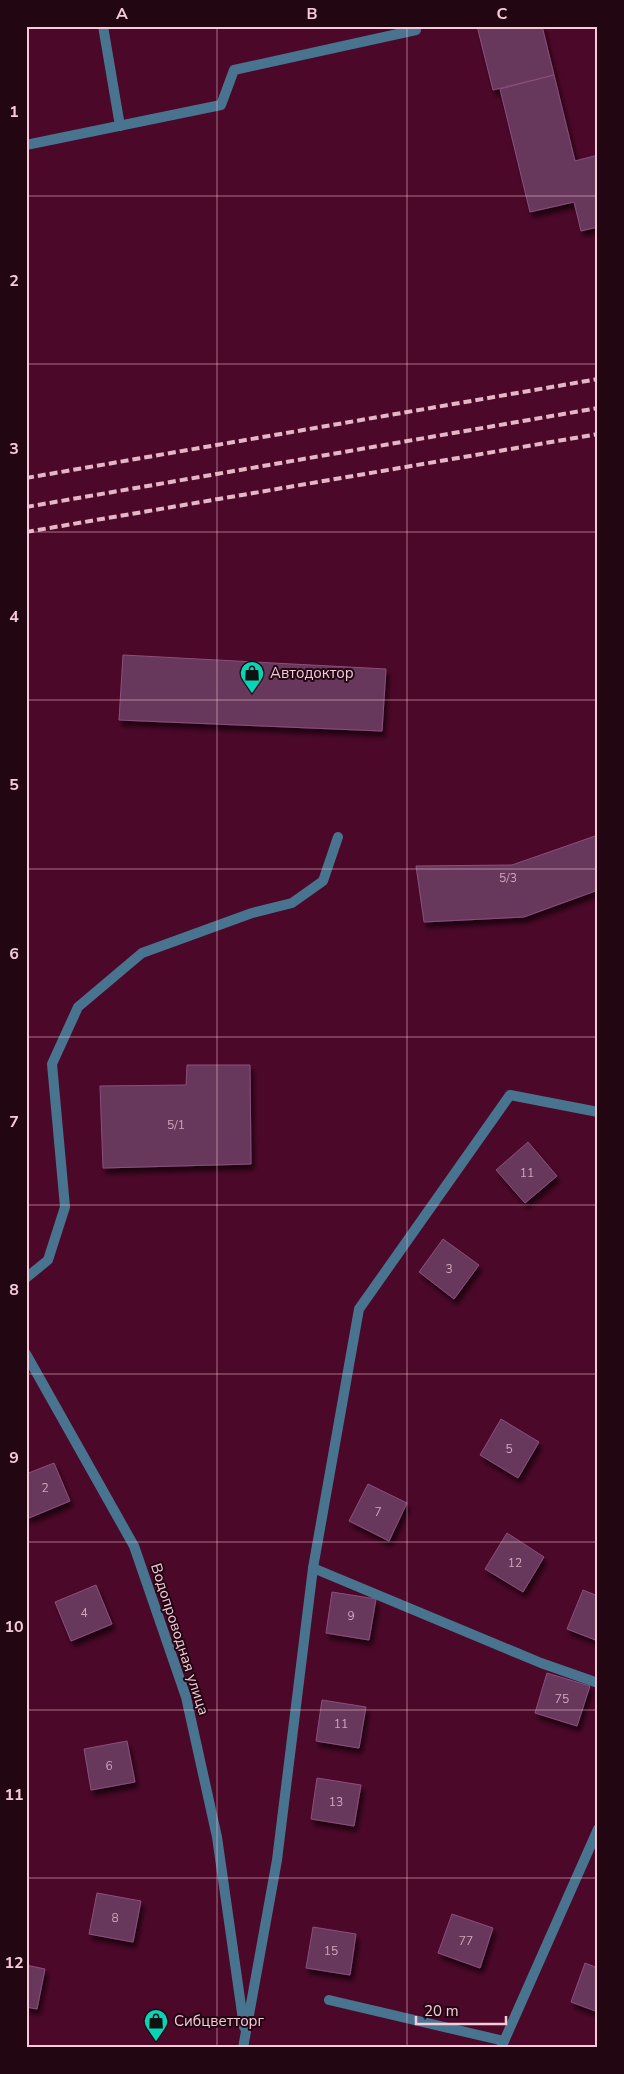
<svg xmlns="http://www.w3.org/2000/svg" width="624" height="2074" viewBox="0 0 624 2074" font-family="'Nunito Sans',sans-serif">
  <style>
    .building { fill: #67375b; stroke: #8c4f7d; filter: url(#shadow) }
    .lines { fill: none; stroke-linecap: round; stroke-linejoin: round }
    .service { stroke: #497490; stroke-width: 10 }
    .minor { stroke: #497490; stroke-width: 10 }
    .rail { stroke: #e4b7c7; stroke-width: 4; stroke-dasharray: 8 4; stroke-linecap: butt }
    .grid { fill: none; stroke: #f6cbd9; stroke-width: 1; stroke-opacity: 0.55 }
    .labels { text-anchor: middle; dominant-baseline: central; stroke-width: 4; stroke-linejoin: round; paint-order: stroke }
    .number-label { font-size: 12px; fill: #d2a6ba }
    .poi-label { font-size: 15px; fill: #f6cbd9; stroke: #220612; text-anchor: start }
    .street-label { font-size: 15px; fill: #f6cbd9; stroke: #220612 }
    .neatline { fill: none; stroke: #f6cbd9; stroke-width: 2 }
    .grid-label { font-size: 16px; text-anchor: middle; font-weight: bold; fill: #f6cbd9 }
  </style>
  <defs>
    <filter id="shadow"><feDropShadow dx="3" dy="5.5" stdDeviation="2.5" flood-color="#0009"/></filter>
  </defs>
  <rect width="100%" height="100%" fill="#4c0829"/>
  <g class="building">
    <path d="M477 26H542L554 75 493 90Z"/>
    <path d="M554 75 575 161 598 155V227L581 231 574 202 530 212 500 89Z"/>
    <path d="M123 655 386 669 382 731 119 720Z"/>
    <path d="M598 835V890L524 917 424 922 416 866 512 865Z"/>
    <path d="M187 1065H250L251 1164 103 1168 100 1086 186 1085Z"/>
    <path d="M528 1142 557 1176 525 1203 496 1170Z"/>
    <path d="M443 1239 479 1265 454 1299 419 1272Z"/>
    <path d="M501 1419 539 1442 518 1478 480 1455Z"/>
    <path d="M54 1463 70 1501 29 1518 26 1510V1474Z"/>
    <path d="M368 1484 407 1503 389 1541 349 1521Z"/>
    <path d="M507 1533 544 1557 523 1592 485 1569Z"/>
    <path d="M96 1585 112 1624 71 1641 55 1602Z"/>
    <path d="M583 1590 598 1596V1641L567 1629Z"/>
    <path d="M332 1592 376 1599 369 1640 326 1633Z"/>
    <path d="M547 1673 590 1686 577 1726 535 1713Z"/>
    <path d="M322 1700 366 1707 359 1748 316 1741Z"/>
    <path d="M127 1741 135 1782 91 1790 84 1749Z"/>
    <path d="M317 1778 361 1785 354 1826 311 1819Z"/>
    <path d="M97 1893 141 1901 133 1942 89 1934Z"/>
    <path d="M452 1914 493 1928 480 1968 438 1953Z"/>
    <path d="M313 1927 356 1934 350 1975 306 1968Z"/>
    <path d="M585 1963 598 1968V2012L571 2002Z"/>
    <path d="M26 1965 45 1969 37 2009 26 2007Z"/>
  </g>
  <g class="lines">
    <g class="service">
      <path d="M103 26 120 126"/>
      <path d="M26 145 221 105 234 70 416 30"/>
      <path d="M313 1568 541 1663 598 1683"/>
      <path d="M329 2000 504 2041"/>
    </g>
    <g class="minor">
      <path d="M26 1278 48 1260 65 1207 52 1064 78 1007 142 953 252 913 292 903 323 881 338 837"/>
      <path d="M26 1354 134 1546 186 1697 217 1837 244 2027"/>
      <path d="M243 2048 277 1860 313 1568 359 1309 510 1095 598 1112"/>
      <path d="M501 2048 598 1829"/>
    </g>
    <g class="rail">
      <path d="M26 478 598 379"/>
      <path d="M26 507 598 408"/>
      <path d="M26 532 598 434"/>
    </g>
  </g>
  <path class="grid" d="M217 26V2048M407 26V2048M26 196H598M26 364H598M26 532H598M26 700H598M26 869H598M26 1037H598M26 1205H598M26 1374H598M26 1542H598M26 1710H598M26 1878H598"/>
  <defs>
    <g id="shop-pin" transform="scale(1.25)"><path d="M0 17L-7.5 6A9.5 9.5 0 1 1 7.5 6Z" fill="#06d5b6" stroke="#220612"/><path d="M-5-2.5h2.3a2.7 3.5 0 0 1 5.4 0H5L5.5 6h-11ZM-1.5-2.5h3a1.5 2.3 0 0 0-3 0Z" fill="#111"/></g>
  </defs>
  <g fill-rule="evenodd">
    <use href="#shop-pin" x="252" y="673"/>
    <use href="#shop-pin" x="156" y="2021"/>
  </g>
  <g class="labels">
    <g class="number-label">
      <text x="508" y="878">5/3</text>
      <text x="176" y="1125">5/1</text>
      <text x="527" y="1173">11</text>
      <text x="449" y="1269">3</text>
      <text x="509" y="1449">5</text>
      <text x="45" y="1488">2</text>
      <text x="378" y="1512">7</text>
      <text x="515" y="1563">12</text>
      <text x="84" y="1613">4</text>
      <text x="351" y="1616">9</text>
      <text x="562" y="1699">75</text>
      <text x="341" y="1724">11</text>
      <text x="109" y="1766">6</text>
      <text x="336" y="1802">13</text>
      <text x="115" y="1918">8</text>
      <text x="466" y="1941">77</text>
      <text x="331" y="1951">15</text>
    </g>
    <g class="poi-label">
      <text x="270" y="673">Автодоктор</text>
      <text x="174" y="2021">Сибцветторг</text>
    </g>
    <g class="street-label">
      <text transform="translate(180 1639) rotate(72)">Водопроводная улица</text>
    </g>
  </g>
  <rect width="624" height="2074" fill="none" stroke="#220612" stroke-width="55"/>
  <path d="M416 2016v8h90v-8" fill="none" stroke="#f6cbd9" stroke-width="2.5"/>
  <text x="424" y="2016" font-size="15" fill="#f6cbd9" stroke="#220612" stroke-width="4" paint-order="stroke">20 m</text>
  <rect x="28" y="28" width="568" height="2018" class="neatline"/>
  <g class="grid-label">
    <text x="122" y="19">A</text>
    <text x="312" y="19">B</text>
    <text x="502" y="19">C</text>
    <text x="14" y="117">1</text>
    <text x="14" y="286">2</text>
    <text x="14" y="454">3</text>
    <text x="14" y="622">4</text>
    <text x="14" y="790">5</text>
    <text x="14" y="959">6</text>
    <text x="14" y="1127">7</text>
    <text x="14" y="1295">8</text>
    <text x="14" y="1463">9</text>
    <text x="14" y="1632">10</text>
    <text x="14" y="1800">11</text>
    <text x="14" y="1968">12</text>
  </g>
</svg>
